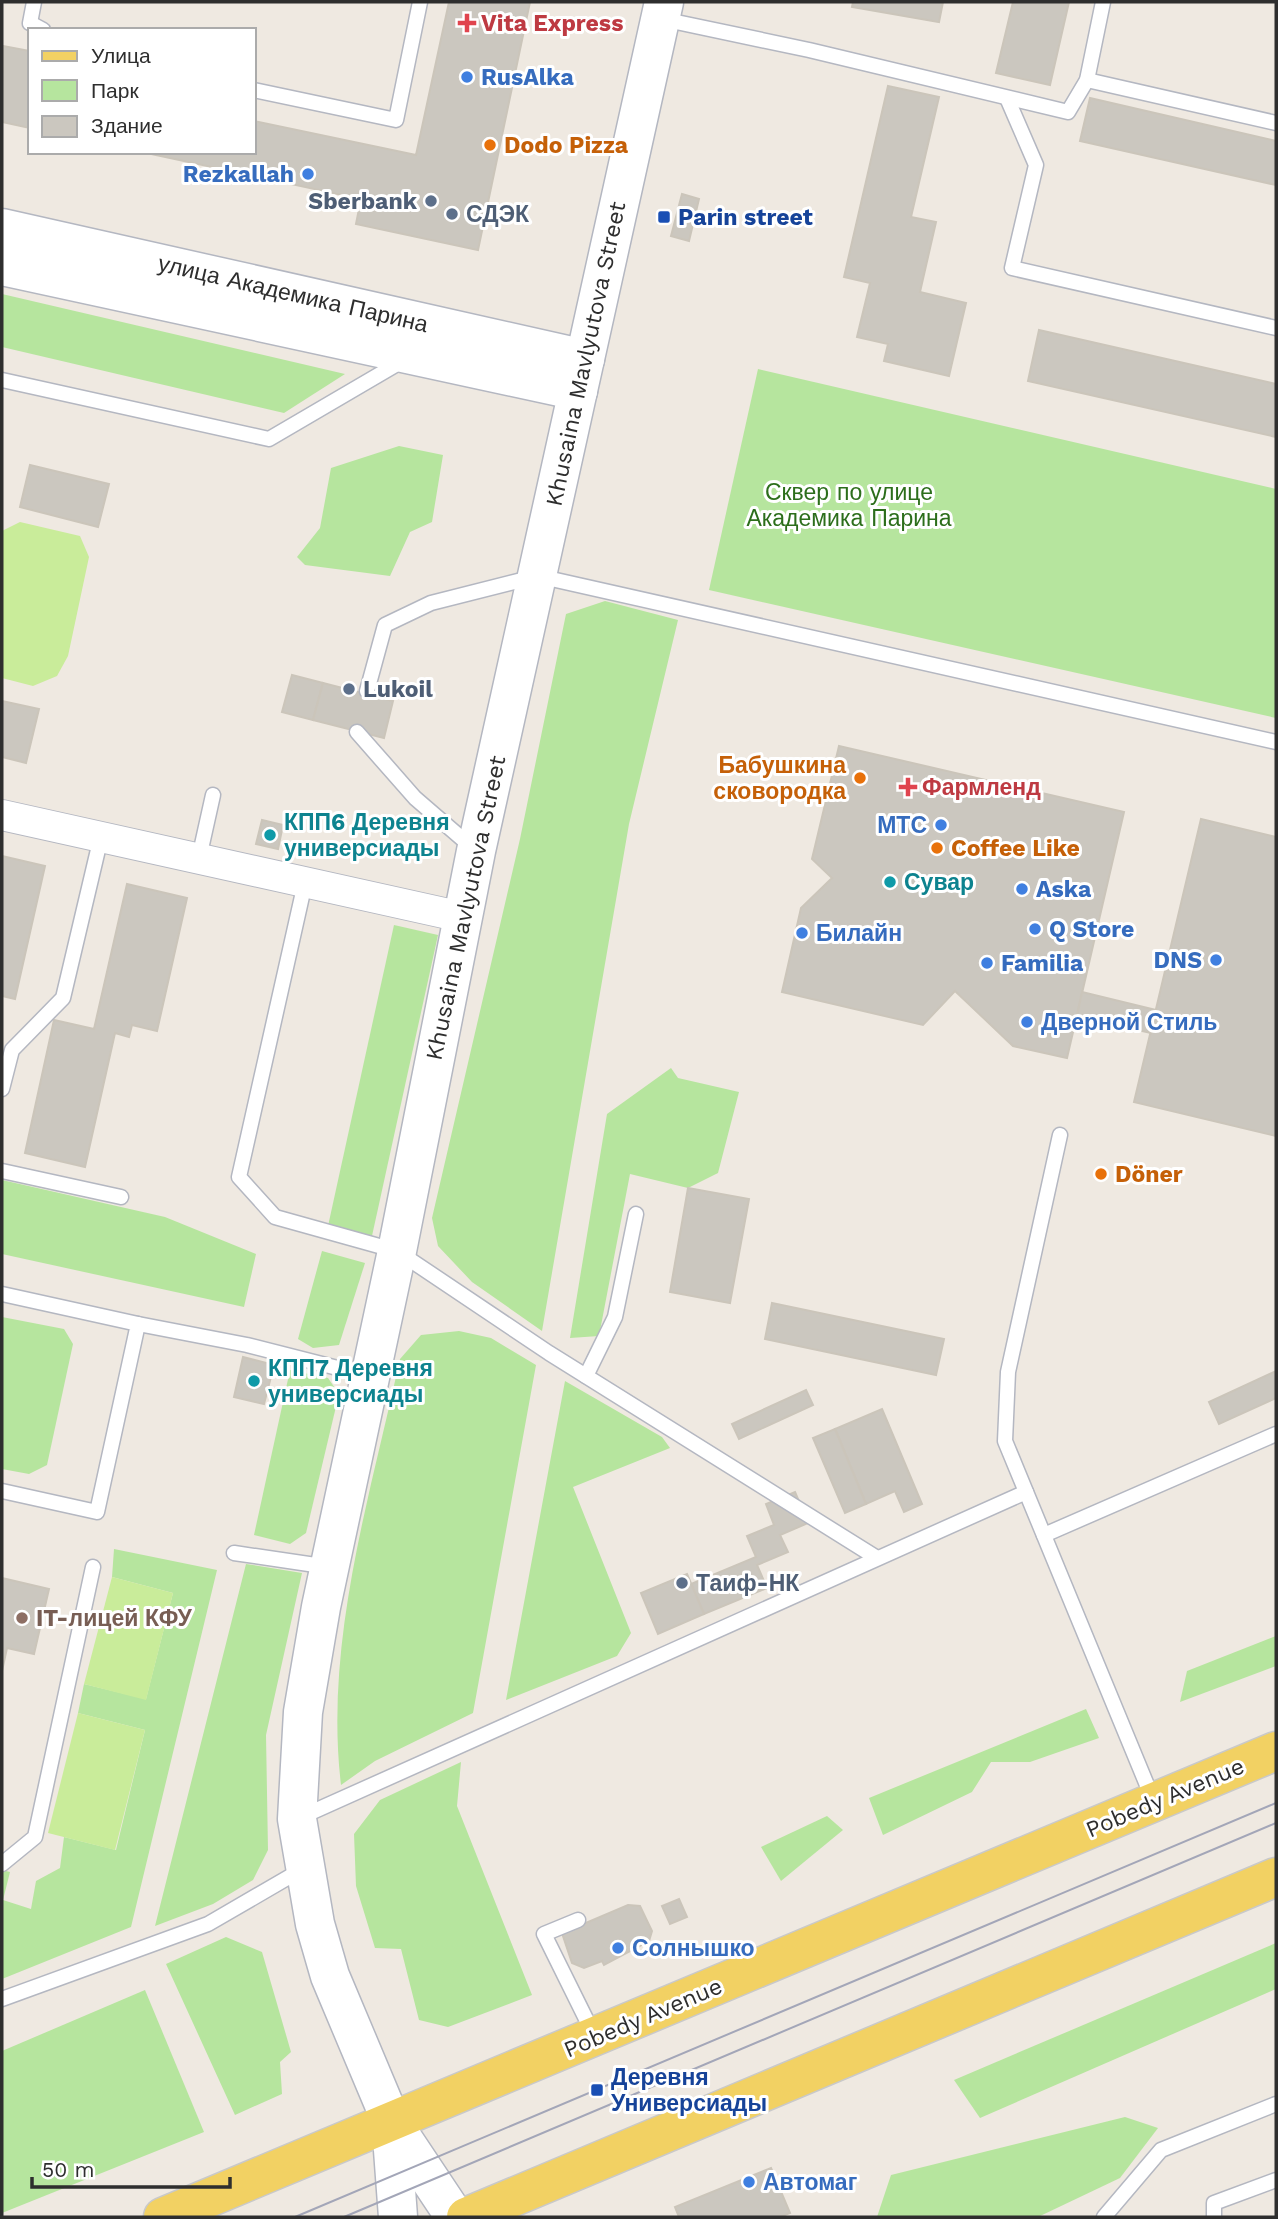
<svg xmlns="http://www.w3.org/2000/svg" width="1278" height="2219" viewBox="0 0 1278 2219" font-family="'Work Sans',sans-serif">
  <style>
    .green { fill: #b6e59e }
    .pitch { fill: #c9ec9a }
    .building { fill: #cbc7bf; stroke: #cbc5ba; stroke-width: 2 }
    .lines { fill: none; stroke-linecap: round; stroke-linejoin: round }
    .lane-casing { stroke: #b4b7c1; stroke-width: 17 }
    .street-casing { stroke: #b4b7c1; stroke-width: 32 }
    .secondary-casing { stroke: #b4b7c1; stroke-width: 41 }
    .primary-casing { stroke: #c9c9c9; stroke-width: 41 }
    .lane { stroke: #fff; stroke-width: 14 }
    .street { stroke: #fff; stroke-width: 30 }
    .secondary { stroke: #fff; stroke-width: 38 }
    .primary { stroke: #f2d163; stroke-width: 38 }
    .tram { stroke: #a3a6b8; stroke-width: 2 }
    .health-dot { fill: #e0444e; stroke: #fff; stroke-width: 2.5 }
    .shop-dot { fill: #3f7fe0; stroke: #fff; stroke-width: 2.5 }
    .food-dot { fill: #e8710a; stroke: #fff; stroke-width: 2.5 }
    .service-dot { fill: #5c6f8a; stroke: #fff; stroke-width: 2.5 }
    .transit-dot { fill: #1a4fb4; stroke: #fff; stroke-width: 2.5 }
    .culture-dot { fill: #0f9aa8; stroke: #fff; stroke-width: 2.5 }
    .education-dot { fill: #8d6e63; stroke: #fff; stroke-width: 2.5 }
    .labels { text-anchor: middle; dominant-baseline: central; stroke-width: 6; stroke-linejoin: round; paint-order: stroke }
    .health-label { font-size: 23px; font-weight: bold; fill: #be3a42; stroke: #fff; text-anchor: start }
    .shop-label { font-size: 23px; font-weight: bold; fill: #366cbe; stroke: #fff; text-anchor: start }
    .food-label { font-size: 23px; font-weight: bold; fill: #c56008; stroke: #fff; text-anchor: start }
    .service-label { font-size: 23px; font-weight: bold; fill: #4e5e75; stroke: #fff; text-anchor: start }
    .transit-label { font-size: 23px; font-weight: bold; fill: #164399; stroke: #fff; text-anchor: start }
    .street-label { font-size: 23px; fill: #2e2e2e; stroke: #fff }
    .park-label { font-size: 23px; fill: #2c6e1b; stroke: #fff }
    .culture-label { font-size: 23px; font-weight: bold; fill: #0d838f; stroke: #fff; text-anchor: start }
    .education-label { font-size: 23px; font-weight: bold; fill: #785e54; stroke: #fff; text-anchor: start }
  </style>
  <rect width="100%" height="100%" fill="#efe9e1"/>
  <g class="green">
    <path d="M2 294 345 374 284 413 2 347Z"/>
    <path d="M758 369 1276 489V718L709 590Z"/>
    <path d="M399 446 443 455 432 522 410 532 390 576 305 565 297 557 320 528 331 468Z"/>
    <path d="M605 601 678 620 629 824 542 1331 472 1282 438 1246 432 1218 520 839 566 614Z"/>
    <path d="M394 925 438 935 372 1236 328 1226Z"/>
    <path d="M671 1068 678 1078 739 1092 718 1173 688 1188 630 1174 599 1336 570 1338 607 1114Z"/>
    <path d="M2 1180 165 1217 256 1254 244 1307 2 1254Z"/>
    <path d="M322 1251 365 1263 339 1345 313 1348 298 1339Z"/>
    <path d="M2 1317 64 1329 73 1344 47 1465 29 1474 2 1469Z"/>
    <path d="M459 1331 491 1338 536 1365 473 1713 375 1761 341 1785C324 1642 370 1497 400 1359L421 1335Z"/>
    <path d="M290 1370 328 1378 339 1394 306 1533 290 1544 254 1535Z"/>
    <path d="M565 1381 662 1437 670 1448 573 1487 631 1633 617 1656 506 1700Z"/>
    <path d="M114 1549 217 1570 131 1927 2 1979V1870L10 1872 3 1900 31 1909 36 1881 60 1868 64 1837 116 1850 145 1730 78 1713 84 1684 146 1699 173 1593 112 1577Z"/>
    <path d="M246 1564 302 1573 266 1735 268 1850 253 1880 213 1904 155 1926Z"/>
    <path d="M1276 1636V1666L1180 1702 1187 1671Z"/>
    <path d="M1086 1709 1099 1738 1030 1762H991L972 1792 883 1835 869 1798Z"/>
    <path d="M461 1762 457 1806 532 1995 448 2027 419 2020 401 1949 375 1948 356 1886 354 1834 380 1800Z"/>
    <path d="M827 1816 843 1830 781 1881 761 1847Z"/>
    <path d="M226 1937 262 1952 291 2052 280 2062 282 2094 235 2115 166 1964Z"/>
    <path d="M1276 1943V1989L980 2118 954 2080Z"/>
    <path d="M145 1990 204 2132 2 2213V2051Z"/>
    <path d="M1125 2117 1158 2128 1120 2178 1038 2217H877L891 2175Z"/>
  </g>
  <g class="pitch">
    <path d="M20 522 80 536 89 557 68 656 57 676 33 686 2 678V531Z"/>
    <path d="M112 1577 173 1593 146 1700 84 1684Z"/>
    <path d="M78 1713 145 1730 115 1850 48 1833Z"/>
  </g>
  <g class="building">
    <path d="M449 2H530L478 250 356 224 361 199 142 152H254V121L416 155Z"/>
    <path d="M853 2H943L939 22 852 7Z"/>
    <path d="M1013 2H1069L1050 85 996 73Z"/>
    <path d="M3 46 30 51V128L2 122Z"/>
    <path d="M888 86 939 97 911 217 936 222 920 292 966 303 949 376 884 361 888 344 857 337 870 283 844 277Z"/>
    <path d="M1090 98 1276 141V185L1080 141Z"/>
    <path d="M682 194 699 199 689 241 671 236Z"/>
    <path d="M1039 330 1276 384V437L1028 381Z"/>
    <path d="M30 465 109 484 98 527 20 507Z"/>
    <path d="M292 675 323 683 313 720 282 712Z"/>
    <path d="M323 683 393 701 384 738 313 720Z"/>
    <path d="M2 701 39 709 26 763 2 757Z"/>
    <path d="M839 746 1124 812 1067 1058 1013 1046 955 991 923 1025 782 992 801 908 832 878 812 859Z"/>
    <path d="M1201 819 1276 837V1136L1134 1102Z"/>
    <path d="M262 820 283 825 278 849 256 844Z"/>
    <path d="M2 856 45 866 15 999 2 996Z"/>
    <path d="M127 884 187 898 157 1031 132 1025 129 1037 115 1033 85 1167 25 1153 54 1020 94 1029Z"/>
    <path d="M1082 992 1156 1010 1151 1033 1077 1016Z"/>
    <path d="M688 1188 749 1199 730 1303 670 1292Z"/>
    <path d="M772 1303 944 1339 936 1375 765 1339Z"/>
    <path d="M243 1357 274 1365 264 1404 234 1397Z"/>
    <path d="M1276 1371V1398L1219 1424 1209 1402Z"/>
    <path d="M806 1390 813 1405 739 1439 732 1424Z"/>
    <path d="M882 1409 922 1504 904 1512 895 1491 866 1504 835 1429Z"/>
    <path d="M835 1429 866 1504 845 1513 813 1438Z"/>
    <path d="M795 1492 808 1523 780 1535 788 1552 757 1565 767 1588 704 1614 691 1584 756 1557 747 1536 774 1525 766 1504Z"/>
    <path d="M687 1574 704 1614 658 1634 641 1593Z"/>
    <path d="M2 1578 49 1589 34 1654 7 1648 2 1671Z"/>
    <path d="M679 1899 687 1917 670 1924 662 1906Z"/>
    <path d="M628 1905 640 1906 652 1931 649 1941 604 1965 602 1961 584 1968 572 1963 562 1933Z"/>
    <path d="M771 2168 790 2213 780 2217H679L675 2207Z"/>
  </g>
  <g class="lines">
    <g class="lane-casing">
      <g id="lane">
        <path d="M34 2 30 23 43 30"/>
        <path d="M662 19 809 50 1068 112 1087 80 1103 2"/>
        <path d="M1087 80 1276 123"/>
        <path d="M254 90 396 120 420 2"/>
        <path d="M1007 98 1036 165 1012 268 1276 328"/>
        <path d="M2 380 269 439 404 360"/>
        <path d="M367 691 385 625 431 603 538 576 1276 742"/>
        <path d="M357 732 415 798 474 849"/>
        <path d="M199 858 213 795"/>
        <path d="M305 883 239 1177 275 1217 397 1251 549 1353 877 1558"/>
        <path d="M2 1089 12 1050 63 998 101 837"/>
        <path d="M1060 1135 1008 1372 1005 1441 1154 1802"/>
        <path d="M2 1171 121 1197"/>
        <path d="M2 1294 138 1324 97 1512 2 1491"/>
        <path d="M138 1324 247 1345 369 1376"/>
        <path d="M586 1376 615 1317 636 1214"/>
        <path d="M1044 1535 1276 1434"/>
        <path d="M234 1553 329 1567"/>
        <path d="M301 1817 1026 1492"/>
        <path d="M2 1864 35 1837 93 1567"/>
        <path d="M578 1920 544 1934 594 2035"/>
        <path d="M2 1999 208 1924 301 1870"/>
        <path d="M1104 2217 1161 2150 1276 2104"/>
        <path d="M1214 2217V2203L1276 2180"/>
      </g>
    </g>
    <g class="street-casing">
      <path id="street" d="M2 815 462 917"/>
    </g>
    <g class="secondary-casing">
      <g id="secondary">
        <path d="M2 228 585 359"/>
        <path d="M2 266 578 391"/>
        <path d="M391 2123 398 2217"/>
        <path d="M455 2217 391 2121 330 1976 315 1924 297 1819 303 1712 321 1607 397 1251 476 851 664 2"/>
      </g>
    </g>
    <g class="primary-casing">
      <g id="primary">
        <path d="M163 2217 1276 1751"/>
        <path d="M466 2217 1276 1877"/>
      </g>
    </g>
    <use href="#lane" class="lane"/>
    <use href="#street" class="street"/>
    <use href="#secondary" class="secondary"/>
    <use href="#primary" class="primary"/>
    <g class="tram">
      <path d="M295 2217 1276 1803"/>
      <path d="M344 2217 1276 1823"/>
    </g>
  </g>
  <g class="health-dot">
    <path d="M463.5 12.5h7v7h7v7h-7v7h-7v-7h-7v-7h7z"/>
    <path d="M904.5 776.5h7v7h7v7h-7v7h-7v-7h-7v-7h7z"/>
  </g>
  <g class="shop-dot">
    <circle cx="467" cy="77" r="7"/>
    <circle cx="308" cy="174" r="7"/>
    <circle cx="941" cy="825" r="7"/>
    <circle cx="1022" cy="889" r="7"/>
    <circle cx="1035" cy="929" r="7"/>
    <circle cx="802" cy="933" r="7"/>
    <circle cx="1216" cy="960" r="7"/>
    <circle cx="987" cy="963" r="7"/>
    <circle cx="1027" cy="1022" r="7"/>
    <circle cx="618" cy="1948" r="7"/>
    <circle cx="749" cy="2182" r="7"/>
  </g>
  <g class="food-dot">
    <circle cx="490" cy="145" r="7"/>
    <circle cx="860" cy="778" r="7"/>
    <circle cx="937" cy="848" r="7"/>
    <circle cx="1101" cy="1174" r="7"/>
  </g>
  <g class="service-dot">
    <circle cx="431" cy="201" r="7"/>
    <circle cx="452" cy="214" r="7"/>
    <circle cx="349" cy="689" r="7"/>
    <circle cx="682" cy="1583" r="7"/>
  </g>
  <g class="transit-dot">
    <rect x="657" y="210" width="14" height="14" rx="3.5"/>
    <rect x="590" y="2083" width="14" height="14" rx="3.5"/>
  </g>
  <g class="culture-dot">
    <circle cx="270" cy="835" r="7"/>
    <circle cx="890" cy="882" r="7"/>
    <circle cx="254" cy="1381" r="7"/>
  </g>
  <circle class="education-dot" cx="22" cy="1618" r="7"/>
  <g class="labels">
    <g class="health-label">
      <text x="481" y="23">Vita Express</text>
      <text x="922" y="787">Фармленд</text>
    </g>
    <g class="shop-label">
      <text x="481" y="77">RusAlka</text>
      <text x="294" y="174" text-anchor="end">Rezkallah</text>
      <text x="927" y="825" text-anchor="end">МТС</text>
      <text x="1036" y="889">Aska</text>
      <text x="1049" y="929">Q Store</text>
      <text x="816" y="933">Билайн</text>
      <text x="1202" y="960" text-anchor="end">DNS</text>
      <text x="1001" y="963">Familia</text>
      <text x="1041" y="1022">Дверной Стиль</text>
      <text x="632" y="1948">Солнышко</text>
      <text x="763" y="2182">Автомаг</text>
    </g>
    <g class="food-label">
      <text x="504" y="145">Dodo Pizza</text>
      <text x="846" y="765" text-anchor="end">Бабушкина<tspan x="846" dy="26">сковородка</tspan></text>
      <text x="951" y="848">Coffee Like</text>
      <text x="1115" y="1174">Döner</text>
    </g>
    <g class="service-label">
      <text x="417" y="201" text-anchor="end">Sberbank</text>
      <text x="466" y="214">СДЭК</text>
      <text x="363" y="689">Lukoil</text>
      <text x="696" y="1583">Таиф-НК</text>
    </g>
    <g class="transit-label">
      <text x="678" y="217">Parin street</text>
      <text x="611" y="2077">Деревня<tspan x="611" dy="26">Универсиады</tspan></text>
    </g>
    <g class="street-label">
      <text transform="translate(293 294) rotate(13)">улица Академика Парина</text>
      <text transform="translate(586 354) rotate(-78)">Khusaina Mavlyutova Street</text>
      <text transform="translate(466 908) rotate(-78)">Khusaina Mavlyutova Street</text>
      <text transform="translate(1165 1798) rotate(-23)">Pobedy Avenue</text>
      <text transform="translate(643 2018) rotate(-23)">Pobedy Avenue</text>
    </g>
    <g class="park-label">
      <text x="849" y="492">Сквер по улице<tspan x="849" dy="26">Академика Парина</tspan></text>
    </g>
    <g class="culture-label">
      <text x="284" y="822">КПП6 Деревня<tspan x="284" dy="26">универсиады</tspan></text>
      <text x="904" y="882">Сувар</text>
      <text x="268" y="1368">КПП7 Деревня<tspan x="268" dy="26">универсиады</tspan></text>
    </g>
    <g class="education-label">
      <text x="36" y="1618">IT-лицей КФУ</text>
    </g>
  </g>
  <rect width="1278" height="2219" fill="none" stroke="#2e2e2e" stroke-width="7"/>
  <rect x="28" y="28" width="228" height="126" fill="#ffffff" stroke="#ababab" stroke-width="2"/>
  <rect x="42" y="51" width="35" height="10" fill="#f2d163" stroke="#ababab" stroke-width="2"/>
  <text x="91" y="63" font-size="21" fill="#2e2e2e">Улица</text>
  <rect x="42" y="80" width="35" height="21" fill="#b6e59e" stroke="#ababab" stroke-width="2"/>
  <text x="91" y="98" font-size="21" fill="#2e2e2e">Парк</text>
  <rect x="42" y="116" width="35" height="21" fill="#cbc7bf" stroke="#ababab" stroke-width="2"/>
  <text x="91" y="133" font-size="21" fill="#2e2e2e">Здание</text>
  <path d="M32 2177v10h198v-10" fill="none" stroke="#2e2e2e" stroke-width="3.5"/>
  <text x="42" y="2177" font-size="21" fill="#2e2e2e" stroke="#ffffff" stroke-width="5" paint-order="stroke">50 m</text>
</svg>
